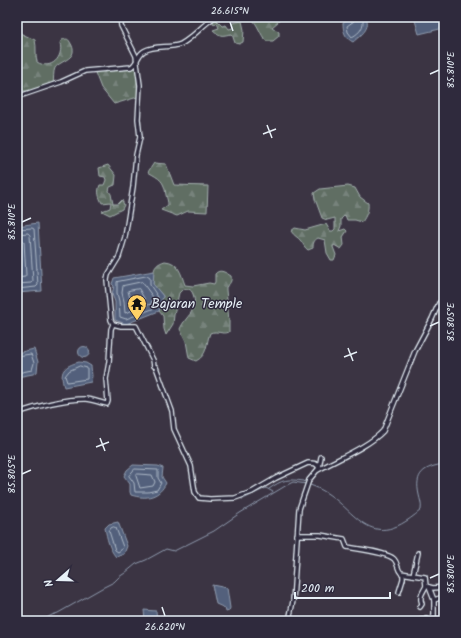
<svg xmlns="http://www.w3.org/2000/svg" width="461" height="638" viewBox="0 0 461 638" font-family="Kalam,sans-serif">
  <style>
    .forest { fill: url(#forest-firs); stroke: #a4b0ae }
    .water { fill: #53617c; stroke: #8f9bae }
    .lines { fill: none; stroke-linecap: round; stroke-linejoin: round }
    .shore { stroke: #acb7c6; stroke-width: 1 }
    .stream { stroke: #8f9bae; stroke-width: 1 }
    .minor-casing { stroke: #e8f1f8; stroke-width: 6 }
    .minor { stroke: #2f2a3d; stroke-width: 3.5 }
    .ticks { fill: none; stroke: #e8f1f8; stroke-width: 1.5 }
    .labels { text-anchor: middle; dominant-baseline: central; stroke-width: 3; stroke-linejoin: round; paint-order: stroke }
    .poi-label { font-size: 14px; fill: #e8f1f8; stroke: #2f2a3d; text-anchor: start }
    .neatline { fill: none; stroke: #e8f1f8; stroke-width: 1.5 }
    .ticks-label { font-size: 10px; text-anchor: middle; fill: #e8f1f8 }
  </style>
  <defs>
    <pattern id="forest-firs" width="22" height="20" patternUnits="userSpaceOnUse"><rect width="22" height="20" fill="#606e64"/><path d="M5 1l3.5 6h-7zM16 11l3.5 6h-7z" fill="#77837b"/></pattern>
  </defs>
  <rect width="100%" height="100%" fill="#3b3443"/>
  <filter id="ink" filterUnits="userSpaceOnUse"><feTurbulence type="fractalNoise" baseFrequency=".025" numOctaves="2"/><feDisplacementMap in="SourceGraphic" scale="8" xChannelSelector="R" yChannelSelector="G"/><feConvolveMatrix kernelMatrix="1 2 1 2 8 2 1 2 1" color-interpolation-filters="sRGB"/></filter>
  <g filter="url(#ink)">
    <g class="forest">
      <path d="M252 17H281L278 22 272 27 279 32V36L273 41H266C260 34 258 24 251 18Z"/>
      <path d="M216 20 222 26 226 25 229 29 233 28 232 23 242 21 244 30 243 42 239 44 235 43 232 34C222 35 222 38 213 30L219 28 217 23 213 24V21Z"/>
      <path d="M17 31 22 34 35 40C37 47 35 55 37 62 51 71 64 57 60 43L62 40C66 39 68 38 70 42 81 59 60 60 55 68 53 72 54 79 53 84L30 91H17Z"/>
      <path d="M134 67 137 74 138 97 114 104 101 88 94 70C107 72 121 70 134 67Z"/>
      <path d="M154 163 166 164 174 185 208 186 207 212 188 211 177 216 161 210 168 205C168 201 167 199 166 195 164 180 160 179 148 172Z"/>
      <path d="M108 165 116 175 115 185 110 187 109 191 111 194 113 204H118L122 200 124 205 122 209 110 215 102 211 110 208 111 202 102 203C99 197 97 192 100 185H104L106 180 105 177 100 176 99 168Z"/>
      <path d="M348 186 355 188 360 197 368 203C369 210 366 216 362 222L355 220H347L345 215 341 219V226L339 231 345 229 347 231 343 237 344 245 341 249 334 245 333 247 336 255 334 260H331L327 253 325 240 318 238C314 240 313 243 313 248L308 250C304 247 304 245 301 241 298 237 294 236 291 231L295 228 305 230 326 224 330 231H333L335 229V218L327 220 322 218 315 199 314 193 320 189Z"/>
      <path d="M165 261C179 262 181 274 185 285L193 286 209 283 214 284 215 282V274C220 268 226 273 231 276 232 281 230 284 226 287V290L229 321V332C223 335 217 330 210 333 206 343 208 355 196 361L189 358 186 341 180 329C186 315 199 311 193 294 191 289 188 288 183 289L179 293 174 315 173 324 166 335 164 329 163 316 159 311 163 296 153 284C154 271 152 265 165 261Z"/>
    </g>
    <g class="water">
      <path d="M354 17H366C371 29 361 35 353 42 345 38 343 31 343 23Z"/>
      <path d="M414 17H444V28L419 34Z"/>
      <path d="M38 223 42 291 17 293V226Z"/>
      <path d="M154 271 153 284 163 296 159 311 126 324 115 320V302L112 294 114 286 112 284 114 278Z"/>
      <circle cx="84" cy="352" r="5.5"/>
      <path d="M34 349 38 362 37 372 33 374 17 377V353Z"/>
      <path d="M79 362 86 363 91 366 92 376 91 382 64 387C59 371 64 366 79 362Z"/>
      <path d="M133 465 158 466 163 468 162 477 166 483C159 497 147 500 131 495L130 492V484L124 476 127 470Z"/>
      <path d="M118 522 127 546 124 554 116 557C109 549 107 538 105 528L109 524Z"/>
      <path d="M212 585 227 588 230 608 229 611 226 612 225 608 216 604Z"/>
      <path d="M144 610 156 611 157 621H145Z"/>
    </g>
    <g class="lines">
      <g class="shore">
        <path d="M356 17 354 21 347 26 348 32 352 37C361 32 364 27 363 17"/>
        <path d="M17 229 32 228 34 229 38 285 36 287 17 289"/>
        <path d="M17 234 28 233 30 235 33 281 31 283 17 284"/>
        <path d="M17 240H23L24 242 26 275 25 277 17 278"/>
        <path d="M147 276 150 278V285L158 297 155 308 126 319 120 317 119 301 117 293V282Z"/>
        <path d="M142 282 153 297 151 304 125 313 124 301 122 293 123 286Z"/>
        <path d="M139 289 145 300 132 305 128 291Z"/>
        <path d="M17 356 31 354 34 363 32 370 17 373"/>
        <path d="M80 366 87 368V379L67 382 65 376 69 371Z"/>
        <path d="M135 469 158 470V478L161 483 157 490 148 492H135L134 483 129 476Z"/>
        <path d="M138 474 152 475 155 482 153 486 140 488 136 476Z"/>
        <path d="M114 527 116 528 123 547 121 550 118 552 115 550 109 531 111 528Z"/>
      </g>
      <g class="stream">
        <path d="M310 485C357 500 363 560 421 510 422 504 420 500 419 495 414 473 424 467 444 464"/>
        <path d="M269 489C283 479 287 479 304 481L306 483"/>
        <path d="M238 498 243 499 266 488 273 492"/>
        <path d="M41 621 52 615 58 613 102 588 114 582 119 577 125 573 136 564 146 560 166 549 174 551 214 531 240 513 287 485 293 482 307 484"/>
      </g>
      <g class="minor-casing">
        <g id="minor">
          <path d="M17 97 61 82 85 71 131 67C138 63 137 55 144 51 155 44 169 49 181 44 194 37 203 24 215 17"/>
          <path d="M113 324 121 326H136L153 360 154 366 156 367 172 411 174 429 191 466 195 492 199 498 210 499 235 498 252 492 276 478 308 463C314 463 317 463 319 468"/>
          <path d="M17 413C39 406 62 399 85 399 92 399 100 403 107 404L108 401 106 379 109 362 111 329 113 324 111 320 107 280 108 275 119 257 125 237 133 187 136 155 140 137 138 119 140 85 136 56 121 26 120 17"/>
          <path d="M318 470C337 459 368 447 383 431L415 351 432 319 439 303"/>
          <path d="M297 535H320L344 539 347 547C357 549 387 552 394 559 398 563 397 569 401 573L425 577 426 586 429 587 434 600V621"/>
          <path d="M413 575 418 553"/>
          <path d="M429 587 433 588 444 587"/>
          <path d="M399 592 403 579V574"/>
          <path d="M434 600 443 597 444 594"/>
          <path d="M420 607 422 604C419 596 422 594 426 586"/>
          <path d="M289 621 293 601 299 509 309 480 319 468 321 457"/>
          <path d="M419 621 434 617"/>
        </g>
      </g>
      <use href="#minor" class="minor"/>
    </g>
  </g>
  <path class="ticks" d="M230 22 233 31M430 74 439 70M267 125 272 138M263 134 276 129M22 222 31 218M430 326 439 322M348 348 353 361M344 357 357 352M100 438 105 451M96 447 109 442M22 474 31 470M430 578 439 574M162 607 165 616"/>
  <defs>
    <g id="temple-pin" transform="scale(1)"><path d="M0 17L-7.5 6A9.5 9.5 0 1 1 7.5 6Z" fill="#ffd166" stroke="#2f2a3d"/><path d="M0-6L5-2H3V0L6.5 2.5H4V6H1.5V3h-3V6H-4V2.5H-6.5L-3 0V-2H-5Z" fill="#111"/></g>
  </defs>
  <g fill-rule="evenodd">
    <use href="#temple-pin" x="137" y="304"/>
  </g>
  <g class="labels">
    <g class="poi-label">
      <text x="151" y="304">Bajaran Temple</text>
    </g>
  </g>
  <rect width="461" height="638" fill="none" stroke="#2f2a3d" stroke-width="44"/>
  <g transform="translate(58 580) rotate(250)" stroke="#2f2a3d" stroke-width="3" paint-order="stroke">
  <path d="M0-3L7 15L0 10L-7 15Z" fill="#e8f1f8"/>
  <text y="-6" font-size="11" font-weight="bold" text-anchor="middle" fill="#e8f1f8">N</text>
  </g>
  <path d="M295 592v6h95v-6" fill="none" stroke="#e8f1f8" stroke-width="2"/>
  <text x="301" y="592" font-size="12" fill="#e8f1f8" stroke="#2f2a3d" stroke-width="3" paint-order="stroke">200 m</text>
  <rect x="22" y="22" width="417" height="594" class="neatline"/>
  <g class="ticks-label">
    <text x="230" y="14">26.615°N</text>
    <text transform="translate(450 70) rotate(-90)" y="4">85.810°E</text>
    <text transform="translate(11 222) rotate(-90)" y="4">85.810°E</text>
    <text transform="translate(450 322) rotate(-90)" y="4">85.805°E</text>
    <text transform="translate(11 474) rotate(-90)" y="4">85.805°E</text>
    <text transform="translate(450 574) rotate(-90)" y="4">85.800°E</text>
    <text x="165" y="630">26.620°N</text>
  </g>
</svg>
